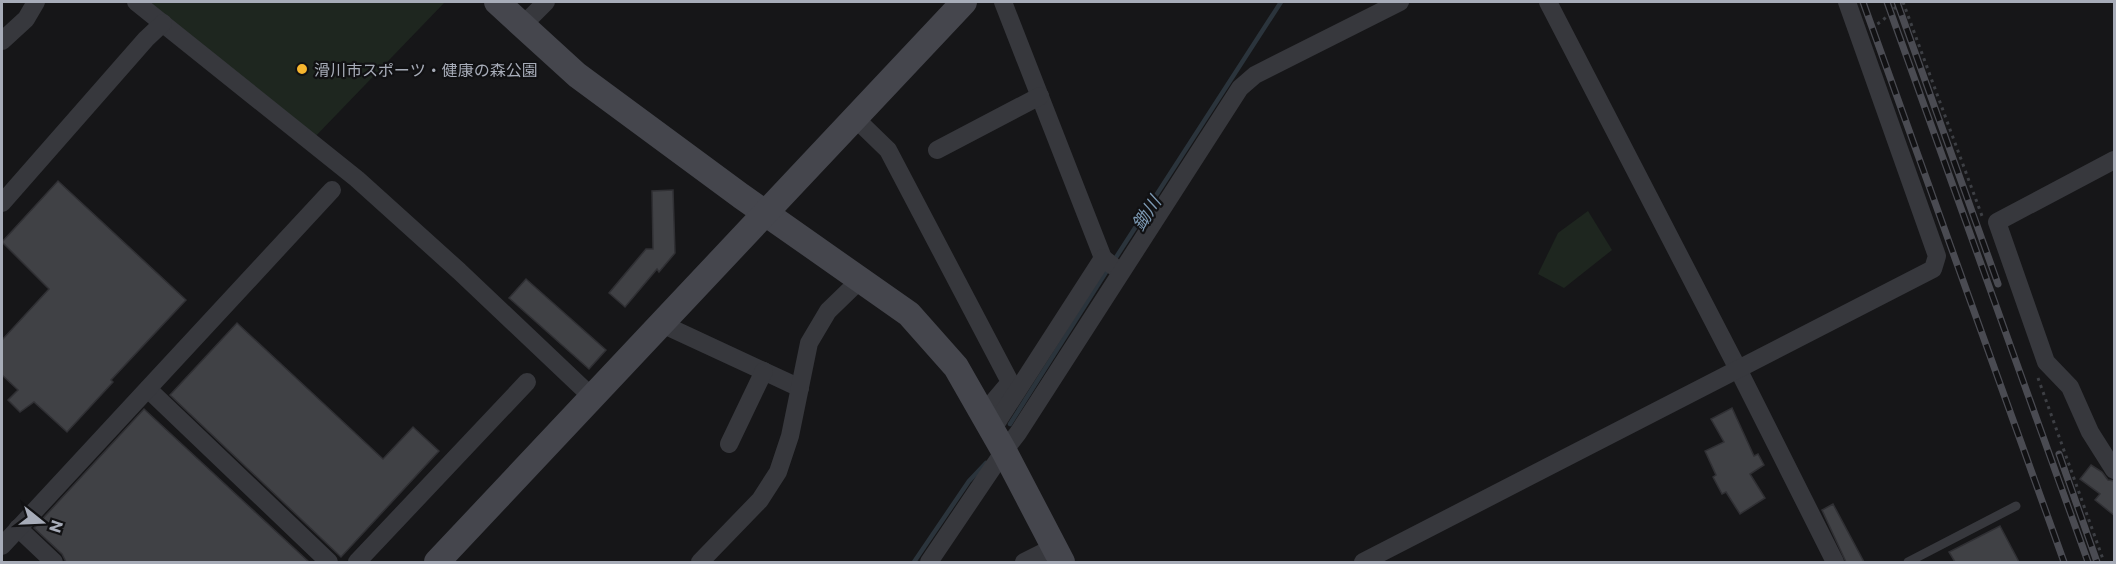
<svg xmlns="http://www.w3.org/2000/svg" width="2116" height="564" viewBox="0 0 2116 564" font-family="Commissioner,'Noto Sans JP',sans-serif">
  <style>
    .green { fill: #1e261f }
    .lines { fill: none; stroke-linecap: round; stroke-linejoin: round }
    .stream { stroke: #2b343c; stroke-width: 4.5 }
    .building { fill: #404145; stroke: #303034; stroke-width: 1.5 }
    .path { stroke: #3d3f44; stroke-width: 3; stroke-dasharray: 3 4.5; stroke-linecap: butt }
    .lane { stroke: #37383d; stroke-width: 9 }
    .street { stroke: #37383d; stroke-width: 18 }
    .secondary { stroke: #45464d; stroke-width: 26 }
    .rail-casing { stroke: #4a4b52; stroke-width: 7 }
    .rail { stroke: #111113; stroke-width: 4.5; stroke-dasharray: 14; stroke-linecap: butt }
    .poi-dot { fill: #f7b62e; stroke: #111113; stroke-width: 2 }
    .labels { text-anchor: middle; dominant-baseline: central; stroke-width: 4.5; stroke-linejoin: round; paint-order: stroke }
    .poi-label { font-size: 16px; fill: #a7acb8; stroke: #111113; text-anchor: start }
    .water-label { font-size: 18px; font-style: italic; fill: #7d9ab4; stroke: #111113 }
  </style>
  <rect width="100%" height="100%" fill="#161618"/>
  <g class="green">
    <path d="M145 2H445L310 142Z"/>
    <path d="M1588 211 1612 250 1564 288 1538 274 1558 233Z"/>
  </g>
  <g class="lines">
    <g class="stream">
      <path d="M1113 262 1281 2"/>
      <path d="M1010 424 1108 269"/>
      <path d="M914 562 969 481 986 463"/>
    </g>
  </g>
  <g class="building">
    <path d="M58 181 186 300 111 380 113 382 67 432 34 402 20 412 8 400 18 390 2 375V340L49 289 2 242Z"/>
    <path d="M673 190 675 253 659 272 657 269 625 307 609 293 646 249H653L652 191Z"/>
    <path d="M526 279 606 350 589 369 509 298Z"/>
    <path d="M237 323 383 459 413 427 439 451 341 557 170 395Z"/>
    <path d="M1732 408 1754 456 1758 454 1764 465 1750 474 1765 498 1740 514 1726 492 1722 494 1713 477 1716 475 1705 451 1724 442 1711 419Z"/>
    <path d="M144 409 309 562H66L62 554 34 528Z"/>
    <path d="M2091 465 2102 472 2108 480 2115 481V516L2095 500 2100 494 2080 479Z"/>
    <path d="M1833 504 1864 562H1846L1822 510Z"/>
    <path d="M2000 526 2019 562H1955L1949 552Z"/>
  </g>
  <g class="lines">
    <g class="path">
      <path d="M1903 2 1982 216"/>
      <path d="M1871 28 1882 21 1901 2"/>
      <path d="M2038 378 2104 562"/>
    </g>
    <path class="lane" d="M1908 562 2016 506"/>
    <g class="street">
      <path d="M136 2 357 179 459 271 593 398"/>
      <path d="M1003 2 1103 258"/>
      <path d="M1548 2 1738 369 1835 562"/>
      <path d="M523 25 546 2"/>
      <path d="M2 41 26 19 36 2"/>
      <path d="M855 118 888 150 1010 382 983 414"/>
      <path d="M937 150 1040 96"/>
      <path d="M2114 160 1997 222 2046 362 2070 387 2090 432 2114 470"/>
      <path d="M2 203 146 39 163 23"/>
      <path d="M662 324 800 388"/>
      <path d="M148 389 329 562"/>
      <path d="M992 430 1103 258 1113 266"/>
      <path d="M729 444 764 371"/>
      <path d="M18 528 54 562"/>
      <path d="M2 546 332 190"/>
      <path d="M357 562 527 382"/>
      <path d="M700 562 760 500 778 472 790 436 809 343 828 311 861 279"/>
      <path d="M929 562 1004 451 1018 433 1240 88 1255 75 1400 2"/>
      <path d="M1024 562 1054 547"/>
      <path d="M1363 562 1933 269 1937 256 1847 2"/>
    </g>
    <g class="secondary">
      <path d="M497 2 577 75 741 196 909 314 956 367 1004 451 1062 562"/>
      <path d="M437 562 964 2"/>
    </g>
    <g class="rail-casing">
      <g id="rail">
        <path d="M1863 2 2064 562"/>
        <path d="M1887 2 2088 562"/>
        <path d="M1897 2 1998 284"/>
        <path d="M2059 454 2097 562"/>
      </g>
    </g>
    <use href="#rail" class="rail"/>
  </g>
  <circle class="poi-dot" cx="302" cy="69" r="6"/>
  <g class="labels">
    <g class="poi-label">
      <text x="314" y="69">滑川市スポーツ・健康の森公園</text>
    </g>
    <g class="water-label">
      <text transform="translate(1146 213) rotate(-57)">鋤川</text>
    </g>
  </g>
  <rect width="2116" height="564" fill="none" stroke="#a7acb8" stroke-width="6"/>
  <g transform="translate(42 522) rotate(108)" stroke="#111113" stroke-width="4.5" paint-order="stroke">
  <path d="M0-4.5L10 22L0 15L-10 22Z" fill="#a7acb8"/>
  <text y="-9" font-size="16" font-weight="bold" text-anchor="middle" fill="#a7acb8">N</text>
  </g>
</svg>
